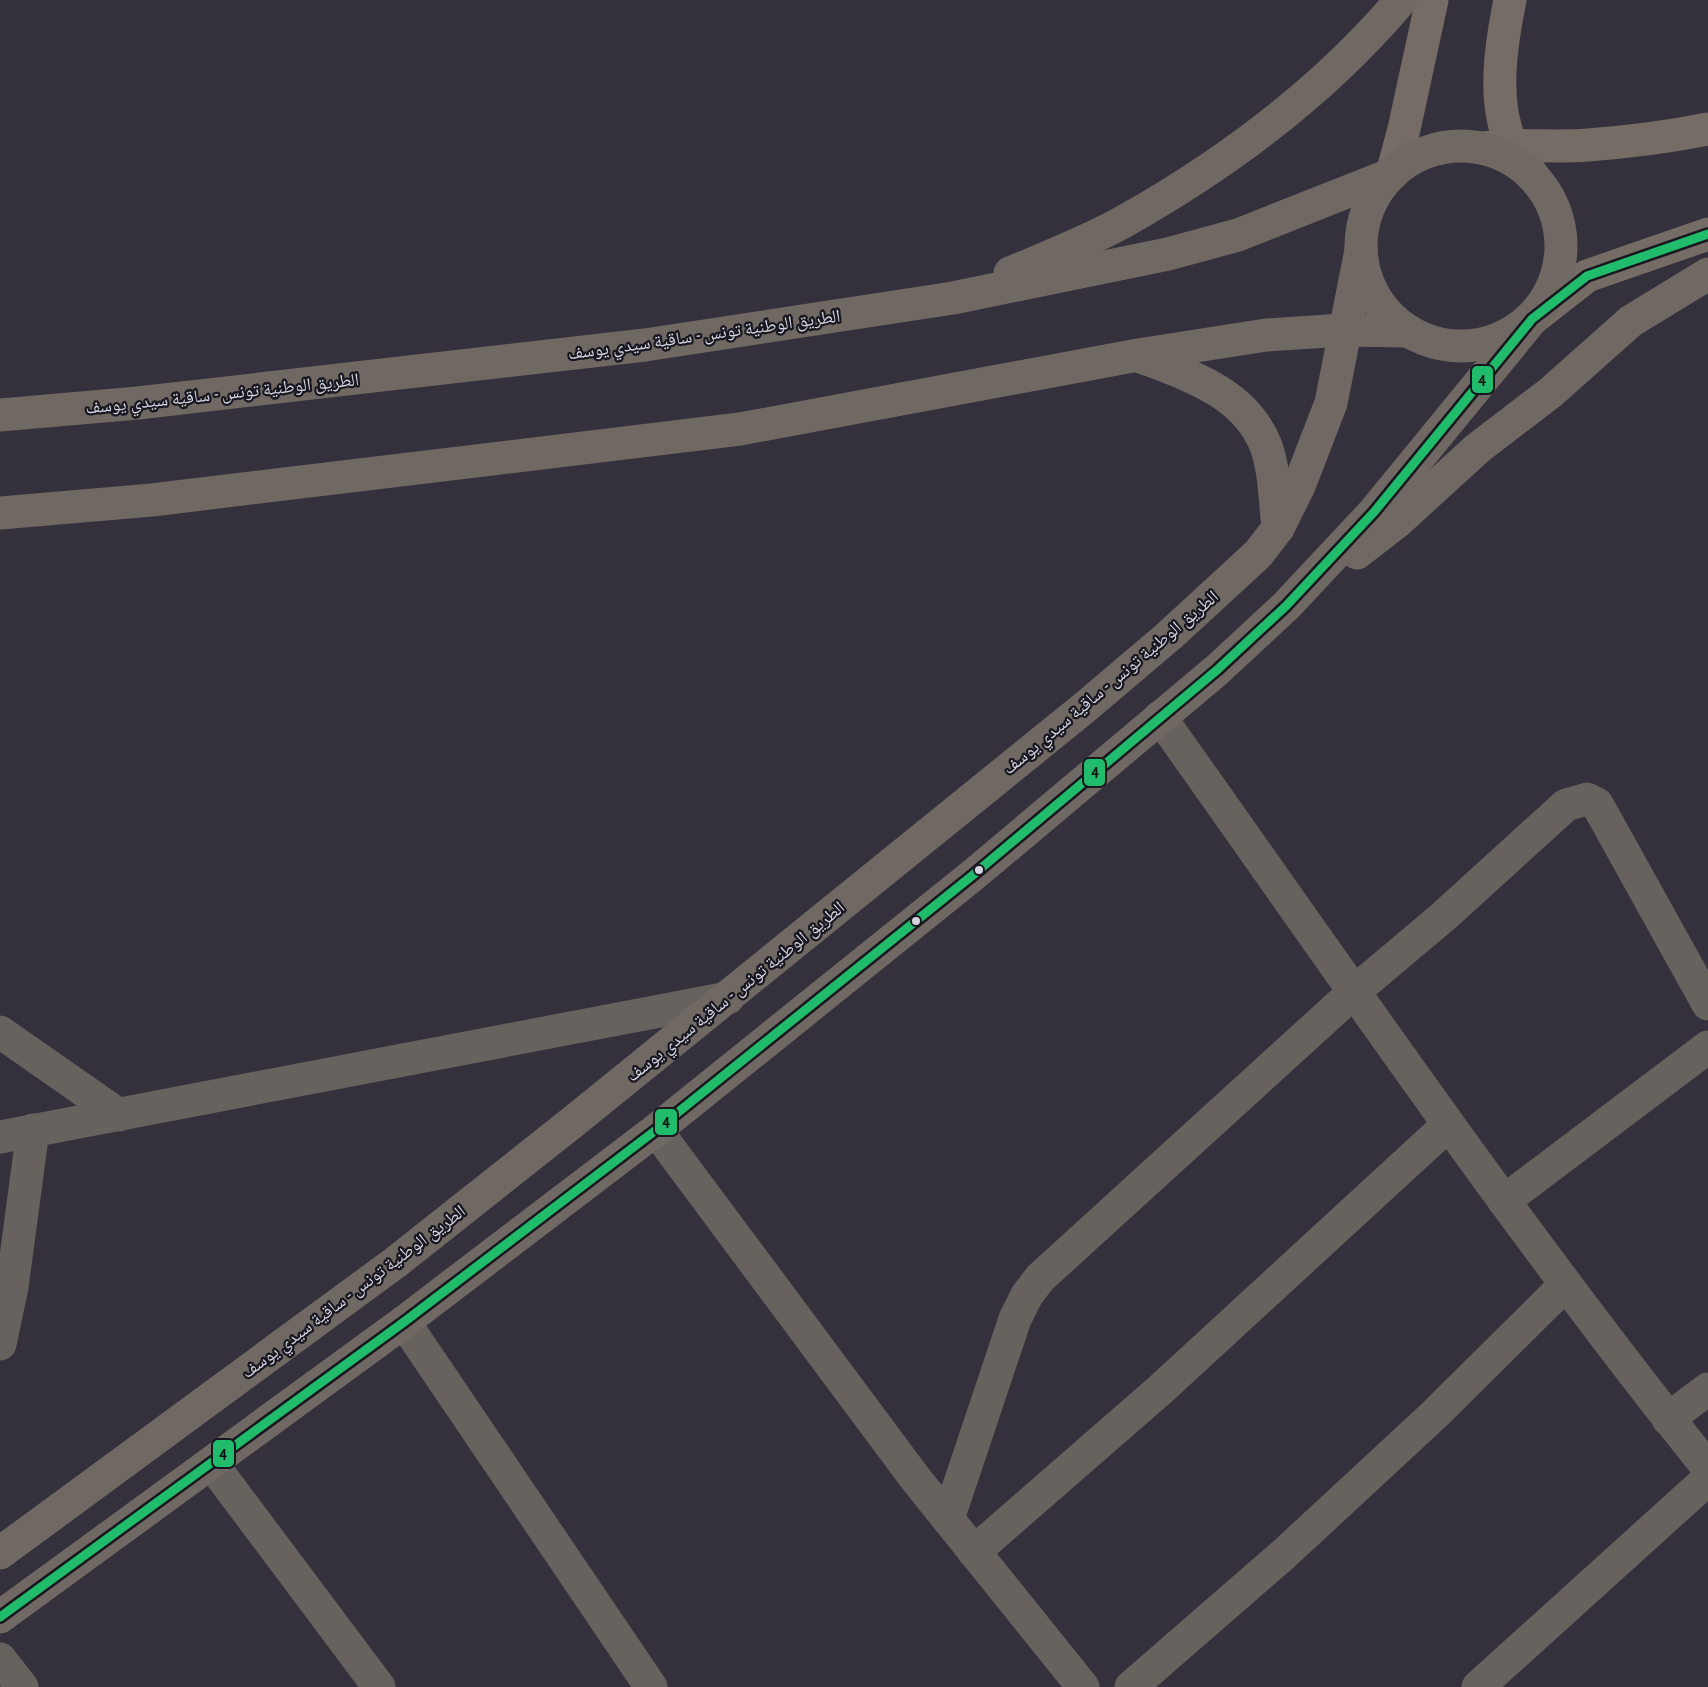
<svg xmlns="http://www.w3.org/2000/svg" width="1708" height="1687" viewBox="0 0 1708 1687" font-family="'PT Sans Narrow','Noto Naskh Arabic',sans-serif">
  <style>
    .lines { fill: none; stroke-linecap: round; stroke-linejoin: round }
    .minor { stroke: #67625e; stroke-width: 33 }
    .major { stroke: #746c65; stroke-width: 33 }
    .highway { stroke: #706863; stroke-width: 33 }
    .bus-1-casing { stroke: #18171f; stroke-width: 14 }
    .bus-1 { stroke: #20bc6c; stroke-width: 9 }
    .bus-dot { fill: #d6d4e0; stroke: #18171f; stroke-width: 2 }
    .labels { text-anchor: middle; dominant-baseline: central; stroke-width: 4.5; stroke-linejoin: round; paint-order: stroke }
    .street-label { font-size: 18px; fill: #d6d4e0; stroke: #18171f }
    .line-badge { stroke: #18171f; stroke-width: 2 }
    .pale-badge-label { font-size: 16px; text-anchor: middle; font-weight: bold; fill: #111 }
  </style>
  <rect width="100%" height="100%" fill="#34313c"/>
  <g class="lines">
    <g class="minor">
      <path d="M1160 717C1339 969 1514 1226 1708 1468"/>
      <path d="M0 1032 119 1115"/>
      <path d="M656 1130 915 1478 1083 1687"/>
      <path d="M0 1137 728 998"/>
      <path d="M1504 1201 1708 1047"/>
      <path d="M404 1322 651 1687"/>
      <path d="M0 1344 12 1287 33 1130"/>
      <path d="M1668 1419 1708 1389"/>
      <path d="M212 1464 379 1687"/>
      <path d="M948 1519 1015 1319 1027 1295 1040 1278 1355 991 1444 916 1566 805 1587 799 1597 804 1708 1004"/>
      <path d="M974 1552 1161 1389 1448 1125"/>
      <path d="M0 1659 22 1687"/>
      <path d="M1131 1687 1284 1554 1435 1414 1566 1284"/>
      <path d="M1478 1687 1708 1479"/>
    </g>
    <g class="major">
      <path d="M1510 0C1501 45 1492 100 1511 144 1517 156 1528 168 1535 179"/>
      <path d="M1482 148C1518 143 1552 148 1588 145 1629 142 1668 137 1708 129"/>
      <path d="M1392 174 1404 129 1432 0"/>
      <path d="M1532 319 1587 276 1708 234"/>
    </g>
    <g class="highway">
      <circle cx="1461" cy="246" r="100"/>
      <path d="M1010 273C1048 257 1087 242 1123 222 1226 164 1325 90 1401 0"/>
      <path d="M1139 356C1188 375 1245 392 1266 446 1275 471 1275 502 1278 528"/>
      <path d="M0 415 138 403 645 345 953 298 1168 254 1238 235 1392 174"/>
      <path d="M0 513 152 500 740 429 1138 355 1266 335 1344 330 1408 331"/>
      <path d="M1357 553 1397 522 1478 448 1550 393 1631 321 1708 274"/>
      <path d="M0 1553 396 1262 574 1121 1084 708 1170 635 1258 554 1278 528 1299 486 1331 403 1361 250"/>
      <path d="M0 1617 404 1322 656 1130 973 875 1217 670 1286 606 1374 512 1532 319"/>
    </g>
    <g class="bus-1-casing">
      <path id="bus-1" d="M0 1617 404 1322 656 1130 973 875 1217 670 1286 606 1374 512 1532 319 1587 276 1708 234"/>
    </g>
    <use href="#bus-1" class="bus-1"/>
  </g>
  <g class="bus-dot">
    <circle cx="979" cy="870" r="5"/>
    <circle cx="916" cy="921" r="5"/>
  </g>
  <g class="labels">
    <g class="street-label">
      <text transform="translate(704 334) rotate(-8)">الطريق الوطنية تونس - ساقية سيدي يوسف</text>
      <text transform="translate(222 393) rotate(-6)">الطريق الوطنية تونس - ساقية سيدي يوسف</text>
      <text transform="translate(1110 682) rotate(-40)">الطريق الوطنية تونس - ساقية سيدي يوسف</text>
      <text transform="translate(735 991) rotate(-39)">الطريق الوطنية تونس - ساقية سيدي يوسف</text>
      <text transform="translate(353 1291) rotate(-37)">الطريق الوطنية تونس - ساقية سيدي يوسف</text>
    </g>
  </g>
  <g class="line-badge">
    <rect x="1471" y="365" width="23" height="29" rx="6" fill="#20bc6c"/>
    <rect x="1083" y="758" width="23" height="29" rx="6" fill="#20bc6c"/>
    <rect x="654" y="1108" width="24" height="28" rx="6" fill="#20bc6c"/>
    <rect x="212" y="1439" width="23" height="29" rx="6" fill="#20bc6c"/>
  </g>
  <g class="pale-badge-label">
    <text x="1482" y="386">4</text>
    <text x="1095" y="778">4</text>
    <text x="666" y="1128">4</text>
    <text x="223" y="1460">4</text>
  </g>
</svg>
